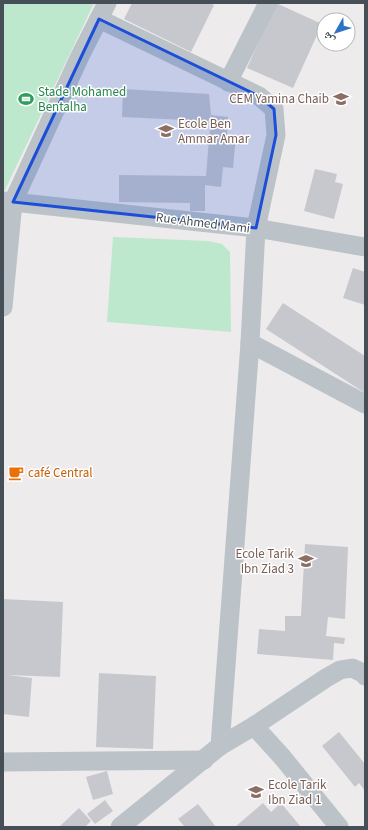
<svg xmlns="http://www.w3.org/2000/svg" width="368" height="830" viewBox="0 0 368 830" font-family="'Source Sans 3','Noto Naskh Arabic',sans-serif">
  <style>
    .green { fill: #bde8cd }
    .building { fill: #c7c8ce }
    .lines { fill: none; stroke-linecap: round; stroke-linejoin: round }
    .minor { stroke: #bbc3c9; stroke-width: 19 }
    .marked { fill: #1d4ed8; fill-opacity: 0.2; stroke: #1d4ed8; stroke-width: 3; stroke-linejoin: round }
    .labels { text-anchor: middle; dominant-baseline: central; stroke-width: 3; stroke-linejoin: round; paint-order: stroke }
    .leisure-label { font-size: 13px; fill: #27864d; stroke: #fff; text-anchor: start }
    .education-label { font-size: 13px; fill: #785e54; stroke: #fff; text-anchor: end }
    .street-label { font-size: 13px; fill: #464f56; stroke: #fff }
    .food-label { font-size: 13px; fill: #c56008; stroke: #fff; text-anchor: start }
  </style>
  <rect width="100%" height="100%" fill="#eeebec"/>
  <g class="green">
    <path d="M3 3H94L3 194Z"/>
    <path d="M113 237 208 241 222 244 230 252 231 332 107 322Z"/>
  </g>
  <g class="building">
    <path d="M132 3H210L214 5 191 52 124 19Z"/>
    <path d="M276 3 322 24 293 88 247 68Z"/>
    <path d="M123 89 209 94 211 115 228 117 227 136H236L233 168 223 167 221 187 205 185V211H190V203L119 202V175L206 176 211 115 208 121 122 117Z"/>
    <path d="M315 169 337 174 335 182 343 184 334 219 304 211Z"/>
    <path d="M353 268 365 272V305L343 298Z"/>
    <path d="M283 303 365 356V393L266 329Z"/>
    <path d="M305 544 348 547 345 619 328 617 326 636 345 638 344 644 334 643 333 660 257 654 259 629 285 631V616H301Z"/>
    <path d="M3 599 63 602 60 677 8 675 32 678 29 717 3 714Z"/>
    <path d="M99 673 156 676 153 749 96 747Z"/>
    <path d="M339 732 365 764V791L359 783 355 787 322 746Z"/>
    <path d="M107 771 113 794 93 800 86 777Z"/>
    <path d="M105 800 113 811 95 824 87 814Z"/>
    <path d="M263 803 271 812 281 803 301 827H235Z"/>
    <path d="M198 804 216 827H185L178 819Z"/>
    <path d="M79 808 91 821 85 827H59Z"/>
  </g>
  <g class="lines">
    <g class="minor">
      <path d="M99 19 259 96 274 109 276 135 256 228 365 247"/>
      <path d="M228 82 268 3"/>
      <path d="M3 201 256 228 250 343 220 746"/>
      <path d="M3 307 13 202 80 56 107 3"/>
      <path d="M250 343 365 404"/>
      <path d="M254 726 326 678 340 670 352 668 363 673 365 676"/>
      <path d="M3 762 204 760"/>
      <path d="M120 827 220 746 254 726 283 758 339 827"/>
    </g>
  </g>
  <path class="marked" d="M99 19 259 96 274 109 276 135 256 228 13 202Z"/>
  <defs>
    <g id="stadium-bare" transform="scale(1.2)"><path d="M0-5a6.5 5 0 1 0 0 10a6.5 5 0 1 0 0-10ZM-3.5-1.8h7v3.6h-7Z" fill="#2e9e5b" stroke="#fff" stroke-width="2.5" paint-order="stroke"/></g>
    <g id="school-bare" transform="scale(1.2)"><path d="M0-5L7-2L0 1L-7-2ZM-4 1L0 2.5L4 1V4Q0 6-4 4Z" fill="#8d6e63" stroke="#fff" stroke-width="2.5" paint-order="stroke"/></g>
    <g id="cafe-bare" transform="scale(1.2)"><path d="M-5.5-4.5H6V0H3Q3 3.5 0 3.5H-2.5Q-5.5 3.5-5.5 0ZM3-3.2v2h1.7v-2ZM-6 4.5H4V6H-6Z" fill="#e8710a" stroke="#fff" stroke-width="2.5" paint-order="stroke"/></g>
  </defs>
  <g fill-rule="evenodd">
    <use href="#stadium-bare" x="26" y="99"/>
    <use href="#school-bare" x="341" y="99"/>
    <use href="#school-bare" x="166" y="131"/>
    <use href="#cafe-bare" x="16" y="473"/>
    <use href="#school-bare" x="306" y="561"/>
    <use href="#school-bare" x="256" y="792"/>
  </g>
  <g class="labels">
    <g class="leisure-label">
      <text x="38" y="92">Stade Mohamed<tspan x="38" dy="15">Bentalha</tspan></text>
    </g>
    <g class="education-label">
      <text x="329" y="99">CEM Yamina Chaib</text>
      <text x="178" y="124" text-anchor="start">Ecole Ben<tspan x="178" dy="15">Ammar Amar</tspan></text>
      <text x="294" y="554">Ecole Tarik<tspan x="294" dy="15">Ibn Ziad 3</tspan></text>
      <text x="268" y="785" text-anchor="start">Ecole Tarik<tspan x="268" dy="15">Ibn Ziad 1</tspan></text>
    </g>
    <g class="street-label">
      <text transform="translate(203 223) rotate(7)">Rue Ahmed Mami</text>
    </g>
    <g class="food-label">
      <text x="28" y="473">café Central</text>
    </g>
  </g>
  <rect width="368" height="830" fill="none" stroke="#464f56" stroke-width="8"/>
  <g transform="translate(336 32) rotate(231)"><circle r="19" fill="#ffffff" stroke="#b5b9bb"/>
  <path d="M0-3L7 15L0 10L-7 15Z" fill="#2c72c7"/>
  <text y="-6" font-size="11" font-weight="bold" text-anchor="middle" fill="#464f56">ش</text>
  </g>
</svg>
